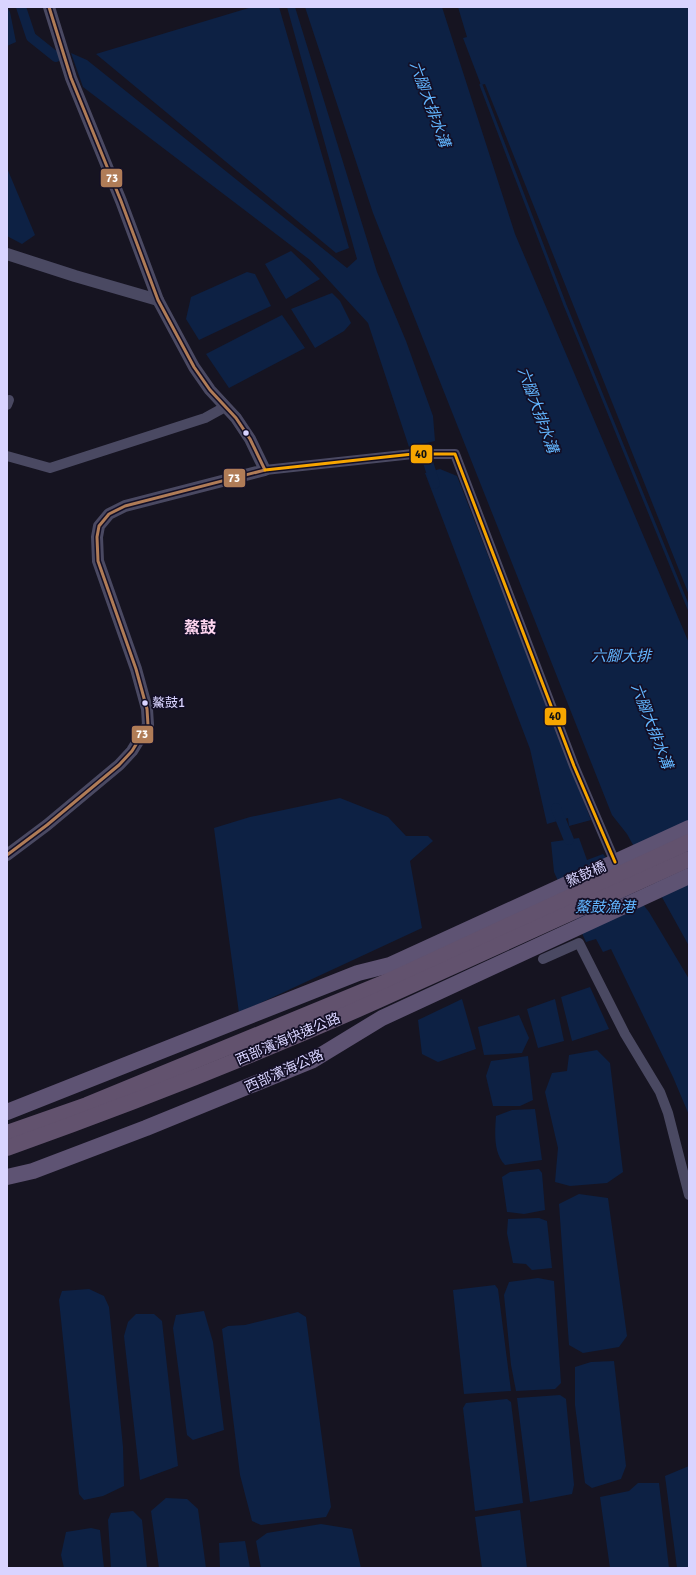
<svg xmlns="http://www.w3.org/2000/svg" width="696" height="1575" viewBox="0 0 696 1575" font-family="Signika,'Noto Sans TC',sans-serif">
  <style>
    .water { fill: #0d2144 }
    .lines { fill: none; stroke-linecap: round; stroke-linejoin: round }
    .stream { stroke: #0d2144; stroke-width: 3 }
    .canal { stroke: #0d2144; stroke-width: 10 }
    .minor { stroke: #4a4962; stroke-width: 10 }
    .tertiary { stroke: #4a4962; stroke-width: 12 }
    .primary { stroke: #5e5373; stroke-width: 16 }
    .trunk { stroke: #62526e; stroke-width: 16 }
    .bus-1-casing { stroke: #130f26; stroke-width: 6 }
    .bus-2-casing { stroke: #130f26; stroke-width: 6 }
    .bus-1 { stroke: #b07c57; stroke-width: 3 }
    .bus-2 { stroke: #f7a600; stroke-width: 3 }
    .bus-dot { fill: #d9d4ff; stroke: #130f26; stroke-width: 1.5 }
    .labels { text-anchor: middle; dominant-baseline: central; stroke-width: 3.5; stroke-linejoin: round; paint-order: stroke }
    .bus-label { font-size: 13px; fill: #d9d4ff; stroke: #130f26; text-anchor: start }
    .street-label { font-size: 14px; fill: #d9d4ff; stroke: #130f26 }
    .water-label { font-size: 15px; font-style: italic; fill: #62b6ff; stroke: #130f26 }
    .quarter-label { font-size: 16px; font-weight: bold; fill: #ffd6f0; stroke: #130f26 }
    .line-badge { stroke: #130f26; stroke-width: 1.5 }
    .badge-label { font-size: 11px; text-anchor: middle; font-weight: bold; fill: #fff }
    .pale-badge-label { font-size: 11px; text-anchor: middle; font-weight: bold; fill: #111 }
  </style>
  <rect width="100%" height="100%" fill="#161421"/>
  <g class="water">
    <path d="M7 7 10 12 16 42 7 46Z"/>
    <path d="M252 7H279L349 248 336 253 96 54Z"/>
    <path d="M287 7H295L377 272 406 341 433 416 435 441 409 447 368 323 310 260 83 87 71 53 87 60 347 268 357 259Z"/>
    <path d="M305 7H442L515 234 689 643V946L627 834 612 815 373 213Z"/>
    <path d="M458 7H689V595L485 84 481 85 463 38 467 37Z"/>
    <path d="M7 168 35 235 22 244 7 236Z"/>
    <path d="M291 251 320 279 286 299 265 264Z"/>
    <path d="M247 272 255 274 271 306 199 340 186 319 191 297Z"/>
    <path d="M332 293 340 301 351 323 344 331 315 348 291 309Z"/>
    <path d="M282 315 305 348 229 388 206 354Z"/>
    <path d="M440 469 457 476 591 820 569 826 568 818 547 824 530 749 425 473Z"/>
    <path d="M340 798 388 817 406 836H428L433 841 410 861 422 928 239 1013 214 828 250 817Z"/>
    <path d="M579 838 587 860 603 854 649 912 689 979V1115L673 1077 611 949 603 952 596 939 586 942 554 872 551 842Z"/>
    <path d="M590 987 609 1029 572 1041 561 997Z"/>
    <path d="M462 999 476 1049 438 1062 422 1054 418 1020Z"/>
    <path d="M555 999 564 1041 538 1048 527 1009Z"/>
    <path d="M519 1015 529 1038 522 1053 484 1055 478 1027Z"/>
    <path d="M597 1050 610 1063 623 1172 607 1183 570 1186 555 1182 558 1148 545 1092 552 1073 567 1071 569 1055Z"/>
    <path d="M528 1056 533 1100 520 1106H493L486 1076 491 1061Z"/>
    <path d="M535 1109 542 1160 505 1165C493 1152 495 1132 496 1116L512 1110Z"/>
    <path d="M539 1169 542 1173 545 1210 524 1214 507 1212 502 1177 510 1172Z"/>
    <path d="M579 1194 608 1198 627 1336 619 1347 583 1353 569 1345 559 1204Z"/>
    <path d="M539 1218 547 1221 552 1268 532 1270 526 1264 513 1263 507 1233 508 1219Z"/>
    <path d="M538 1278 554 1281 561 1383 555 1389 516 1391 511 1365 504 1295 509 1282Z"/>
    <path d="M495 1285 498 1289 511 1391 464 1394 453 1290Z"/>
    <path d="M89 1289 104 1296 109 1307 123 1447 124 1486 103 1496 84 1500 79 1494 59 1300 62 1291Z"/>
    <path d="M204 1311 213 1342 224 1430 193 1440 187 1435 173 1328 176 1315Z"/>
    <path d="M298 1312 306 1317 331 1507 326 1517 261 1525 252 1521 240 1475 222 1329 228 1326 245 1325Z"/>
    <path d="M136 1314H154L162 1321 178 1466 140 1480 124 1336 128 1322Z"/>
    <path d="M614 1361 626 1466 621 1479 592 1488 585 1483 575 1405V1367L591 1362Z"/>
    <path d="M560 1395 566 1399 574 1485 572 1494 530 1502 517 1398Z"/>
    <path d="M507 1399 511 1402 523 1503 475 1511 463 1408 466 1403Z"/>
    <path d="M689 1466V1568H677L665 1476Z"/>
    <path d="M638 1483H659L669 1568H610L600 1497 629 1491Z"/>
    <path d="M166 1498 187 1499 198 1509 206 1568H159L151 1511Z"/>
    <path d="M520 1510 527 1568H482L475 1517Z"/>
    <path d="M133 1511 142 1520 147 1568H111L108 1520 111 1513Z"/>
    <path d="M321 1524 352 1529 361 1568H261L256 1541 267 1533Z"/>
    <path d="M91 1528 100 1530 104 1568H64L61 1555 66 1532Z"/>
    <path d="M245 1541 250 1568H220L219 1543Z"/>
  </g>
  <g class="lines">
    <path class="stream" d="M481 85 565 305 689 609"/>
    <g class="canal">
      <path d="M21 7 31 37 56 57"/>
      <path d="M428 462 435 484"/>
      <path d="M556 808 569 840"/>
    </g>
    <g class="minor">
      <path d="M7 405 9 400"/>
      <path d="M7 456 50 468 205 418 225 407"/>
      <path d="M265 470 413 454H455L574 766 615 862"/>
      <path d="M543 959 579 943 625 1034 660 1092 668 1113 689 1195"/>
    </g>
    <g class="tertiary">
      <path d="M7 254 75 276 158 300"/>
      <path d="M7 855 47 825 119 765 132 751 148 725 147 709 136 669 98 561 97 537 99 526 109 514 125 506 265 470 250 439 236 418 210 390 194 367 158 300 121 201 71 78 49 7"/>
    </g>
    <g class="primary">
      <path d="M7 1112 358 973 390 965 689 828"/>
      <path d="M7 1177 33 1171 146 1128 313 1060 382 1018 689 876"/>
    </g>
    <g class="trunk">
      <path d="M7 1133 87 1105 391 980 689 842"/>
      <path d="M7 1148C133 1103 258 1054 381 999 484 953 586 905 689 859"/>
    </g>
    <g class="bus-1-casing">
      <path id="bus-1" d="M7 855 47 825 119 765 132 751 148 725 147 709 136 669 98 561 97 537 99 526 109 514 125 506 265 470 250 439 236 418 210 390 194 367 158 300 121 201 71 78 49 7"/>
    </g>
    <g class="bus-2-casing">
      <path id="bus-2" d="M265 470 413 454H455L574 766 615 862"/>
    </g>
    <use href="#bus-1" class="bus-1"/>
    <use href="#bus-2" class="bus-2"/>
  </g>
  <g class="bus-dot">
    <circle cx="246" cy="433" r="3.5"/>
    <circle cx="145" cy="703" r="3.5"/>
  </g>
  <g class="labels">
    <g class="bus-label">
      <text x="152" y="703">鰲鼓1</text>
    </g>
    <g class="street-label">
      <text transform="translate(586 874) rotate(-24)">鰲鼓橋</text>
      <text transform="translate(288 1039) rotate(-23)">西部濱海快速公路</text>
      <text transform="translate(284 1071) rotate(-24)">西部濱海公路</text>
    </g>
    <g class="water-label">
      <text transform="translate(430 104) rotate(70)">六腳大排水溝</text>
      <text transform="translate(538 410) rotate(70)">六腳大排水溝</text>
      <text x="621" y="656">六腳大排</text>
      <text transform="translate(652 726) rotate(69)">六腳大排水溝</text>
      <text x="605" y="907">鰲鼓漁港</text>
    </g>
    <g class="quarter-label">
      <text x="200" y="628">鰲鼓</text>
    </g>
  </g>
  <g class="line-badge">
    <rect x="100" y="168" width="23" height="20" rx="4" fill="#b07c57"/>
    <rect x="410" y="444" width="23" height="20" rx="4" fill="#f7a600"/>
    <rect x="223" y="468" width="23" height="20" rx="4" fill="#b07c57"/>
    <rect x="544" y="707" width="23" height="19" rx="4" fill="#f7a600"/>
    <rect x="131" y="725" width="23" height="19" rx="4" fill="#b07c57"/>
  </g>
  <g class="badge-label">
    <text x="112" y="182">73</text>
    <text x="234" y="482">73</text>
    <text x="142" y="738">73</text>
  </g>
  <g class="pale-badge-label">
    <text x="421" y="458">40</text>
    <text x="555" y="720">40</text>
  </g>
  <rect width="696" height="1575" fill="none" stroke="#d9d4ff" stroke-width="16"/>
</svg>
